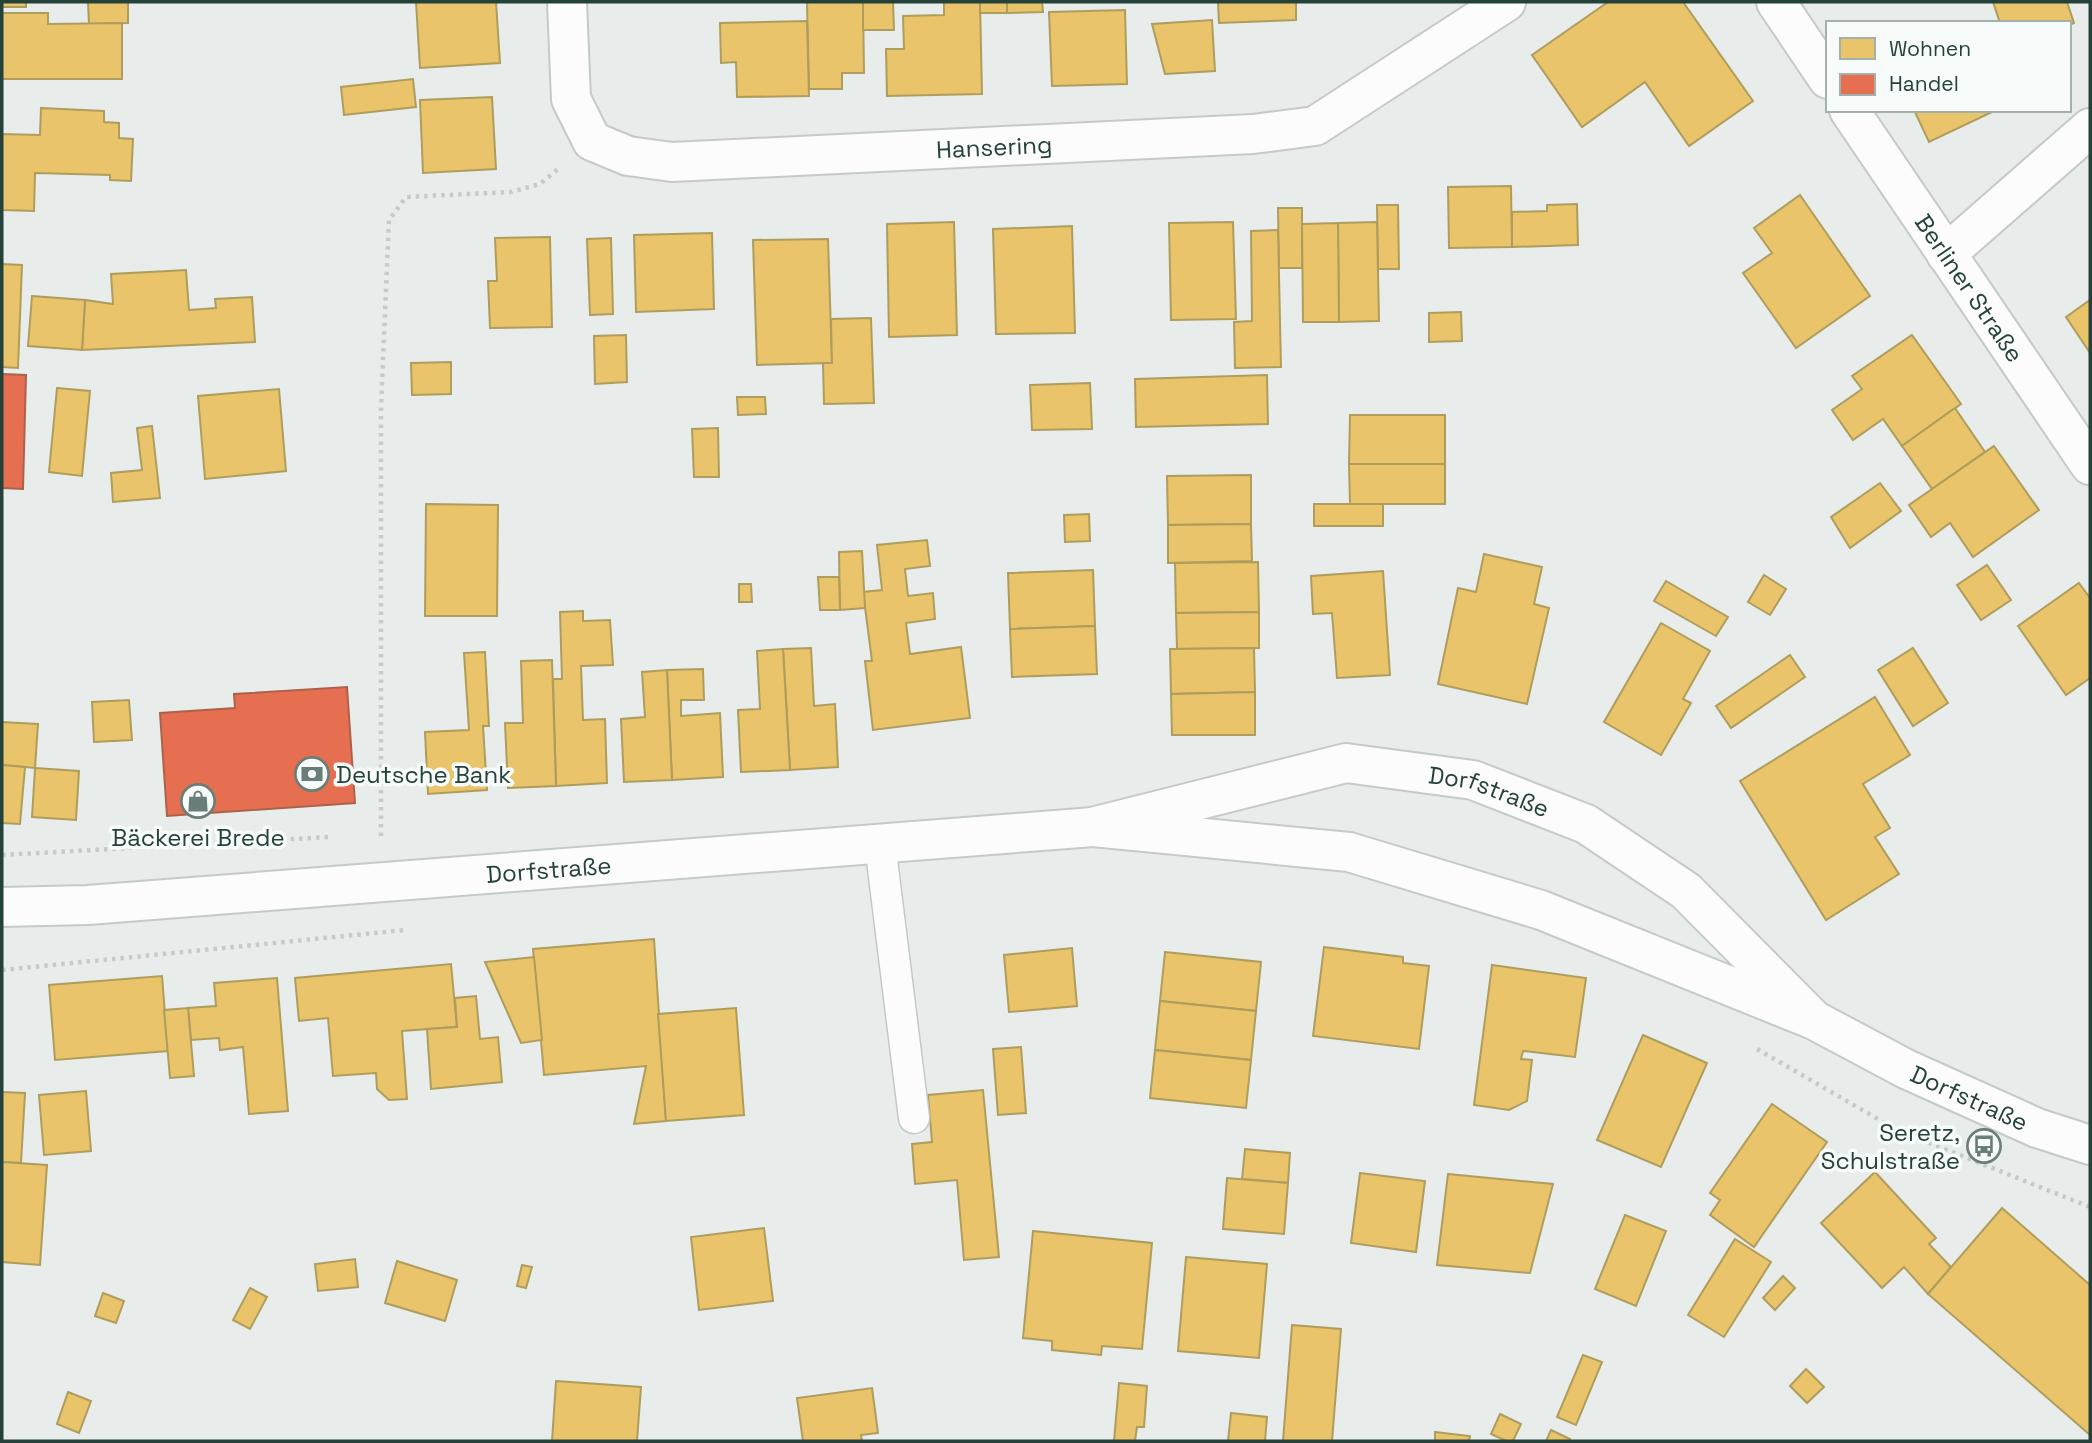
<svg xmlns="http://www.w3.org/2000/svg" width="2092" height="1443" viewBox="0 0 2092 1443" font-family="'Space Grotesk',sans-serif">
  <style>
    .homes { fill: #e9c46a; stroke: #ae9d5c; stroke-width: 2 }
    .shops { fill: #e76f51; stroke: #ac624a; stroke-width: 2 }
    .lines { fill: none; stroke-linecap: round; stroke-linejoin: round }
    .service-casing { stroke: #c5cac8; stroke-width: 33 }
    .minor-casing { stroke: #c5cac8; stroke-width: 42 }
    .secondary-casing { stroke: #c3cbc8; stroke-width: 42 }
    .path { stroke: #c3ccca; stroke-width: 4.5; stroke-dasharray: 3.5 5; stroke-linecap: butt }
    .service { stroke: #fcfcfc; stroke-width: 30 }
    .minor { stroke: #fcfcfc; stroke-width: 38 }
    .secondary { stroke: #fcfcfc; stroke-width: 38 }
    .labels { text-anchor: middle; dominant-baseline: central; stroke-width: 7; stroke-linejoin: round; paint-order: stroke }
    .street-label { font-size: 24px; fill: #24423a; stroke: #f7fbf9 }
    .poi-label { font-size: 24px; fill: #24423a; stroke: #f7fbf9; text-anchor: start }
  </style>
  <rect width="100%" height="100%" fill="#e8edeb"/>
  <g class="homes">
    <rect x="2" y="2" width="24" height="5"/>
    <path d="M88 2H128V23L89 24Z"/>
    <path d="M416 2H496L500 63 420 68Z"/>
    <path d="M807 2H863L864 73H842V89H809Z"/>
    <path d="M863 2H893L894 30H863Z"/>
    <path d="M944 2H980L982 94 887 96 886 49H904L903 16 944 15Z"/>
    <rect x="980" y="2" width="27" height="11"/>
    <path d="M1007 2H1042L1043 12 1007 13Z"/>
    <path d="M1218 2H1296V20L1219 23Z"/>
    <path d="M1608 2H1683L1753 101 1689 146 1645 82 1582 127 1532 55Z"/>
    <path d="M1993 2H2067L2074 23 2069 25V23H2000Z"/>
    <path d="M1125 10 1127 84 1052 86 1049 12Z"/>
    <path d="M2 13H48V24L122 23V79H2Z"/>
    <path d="M1212 20 1215 71 1165 74 1152 24Z"/>
    <path d="M807 21 809 96 737 97 736 62 721 63 720 23Z"/>
    <path d="M413 79 416 107 344 115 341 87Z"/>
    <path d="M492 97 496 169 423 173 420 100Z"/>
    <path d="M41 108 104 111V122L119 123V138L133 139 131 181 110 180V175L35 173 34 211 2 210V134L40 135Z"/>
    <path d="M1914 110H1991L1992 112 1929 142Z"/>
    <path d="M1511 186 1512 247 1449 248 1448 187Z"/>
    <path d="M1800 195 1870 296 1796 348 1743 273 1772 253 1754 228Z"/>
    <path d="M1577 204 1578 245 1512 247V212L1547 211V205Z"/>
    <path d="M1377 205H1398L1399 269H1378Z"/>
    <path d="M1278 208H1302V268H1279Z"/>
    <path d="M954 222 957 335 889 337 887 224Z"/>
    <path d="M1233 222 1236 319 1171 320 1169 223Z"/>
    <path d="M1377 222 1379 321 1339 322 1338 223Z"/>
    <path d="M1338 223 1339 322H1303L1302 224Z"/>
    <path d="M1072 226 1075 333 996 334 993 229Z"/>
    <path d="M1278 230 1281 367 1235 368 1234 322 1252 321 1251 231Z"/>
    <path d="M712 233 714 309 636 312 634 235Z"/>
    <path d="M550 237 552 327 490 328 488 281H497L495 238Z"/>
    <path d="M611 238 613 314 590 315 587 239Z"/>
    <path d="M828 239 832 363 757 365 753 240Z"/>
    <path d="M2 264 22 265 18 368 2 367Z"/>
    <path d="M186 270 189 310 216 308 215 299 252 297 255 342 82 350 85 300 113 304 111 274Z"/>
    <path d="M32 296 85 300 82 350 28 346Z"/>
    <path d="M2090 300V353L2066 317Z"/>
    <path d="M1461 312 1462 341 1429 342V313Z"/>
    <path d="M871 318 874 403 824 404 823 363H832L831 319Z"/>
    <path d="M626 335 627 382 595 384 594 336Z"/>
    <path d="M1912 335 1961 404 1902 446 1883 419 1853 440 1832 410 1862 389 1852 376Z"/>
    <path d="M451 362V394L412 395 411 363Z"/>
    <path d="M1267 375 1268 424 1136 427 1135 379Z"/>
    <path d="M1090 383 1092 429 1032 430 1030 385Z"/>
    <path d="M57 388 90 391 82 476 49 472Z"/>
    <path d="M279 389 286 471 205 479 198 396Z"/>
    <path d="M737 397H765L766 414 738 415Z"/>
    <path d="M1955 408 1985 452 1932 489 1902 446Z"/>
    <path d="M1350 415H1445V464H1349Z"/>
    <path d="M152 426 160 498 113 502 111 473 142 470 137 428Z"/>
    <path d="M718 428 719 477H694L692 429Z"/>
    <path d="M1994 446 2039 510 1973 557 1950 523 1931 537 1909 505Z"/>
    <path d="M1349 464H1445V504H1350Z"/>
    <path d="M1251 475V524L1168 525 1167 476Z"/>
    <path d="M1880 483 1901 511 1850 548 1831 517Z"/>
    <path d="M426 504 498 505 497 616H425Z"/>
    <rect x="1314" y="504" width="69" height="22"/>
    <path d="M1089 514 1090 541 1065 542 1064 515Z"/>
    <path d="M1251 524 1252 561 1168 563V525Z"/>
    <path d="M927 540 930 566 905 569 908 596 933 593 935 619 906 623 910 654 961 647 970 718 873 730 865 661H872L863 592 882 590 877 545Z"/>
    <path d="M862 551 865 608 840 610 839 552Z"/>
    <path d="M1484 554 1542 567 1534 604 1549 608 1527 704 1438 684 1458 588 1476 592Z"/>
    <path d="M1258 562 1259 612 1176 613 1175 563Z"/>
    <path d="M1987 565 2011 600 1981 620 1957 585Z"/>
    <path d="M1093 570 1095 626 1010 629 1008 573Z"/>
    <path d="M1383 571 1390 675 1337 678 1332 613 1313 614 1311 576Z"/>
    <path d="M1764 575 1786 589 1770 615 1748 602Z"/>
    <path d="M818 577H839L840 610H820Z"/>
    <path d="M1666 581 1728 617 1716 636 1654 601Z"/>
    <path d="M2079 583 2090 598V678L2066 695 2018 626Z"/>
    <path d="M739 584H751L752 602H739Z"/>
    <path d="M583 611V621L610 620 613 665 581 666 583 720 605 719 607 783 556 786 553 679H562L560 612Z"/>
    <path d="M1259 612V648L1177 649 1176 613Z"/>
    <path d="M1661 623 1710 651 1683 699 1691 703 1661 755 1604 722Z"/>
    <path d="M1095 626 1097 674 1012 677 1010 629Z"/>
    <path d="M811 648 814 706 835 704 838 767 790 770 783 649Z"/>
    <path d="M1254 648 1255 692 1171 694 1170 649Z"/>
    <path d="M1913 648 1948 703 1913 726 1878 670Z"/>
    <path d="M783 649 790 770 741 772 738 710 760 709 757 651Z"/>
    <path d="M485 652 489 726H483L487 790 428 794 425 732 469 730 464 653Z"/>
    <path d="M1790 655 1805 677 1731 728 1716 706Z"/>
    <path d="M552 660 556 786 508 788 505 723H523L521 661Z"/>
    <path d="M703 669 704 700H681V716L720 713 723 777 672 780 667 670Z"/>
    <path d="M667 670 672 780 624 782 621 719 645 717 642 672Z"/>
    <path d="M1255 692V735H1172L1171 694Z"/>
    <path d="M1875 697 1910 755 1863 784 1890 828 1875 837 1899 874 1826 920 1740 781Z"/>
    <path d="M129 700 132 740 94 742 92 702Z"/>
    <path d="M2 722 38 724 35 768 2 765Z"/>
    <path d="M2 765 25 767 20 824 2 823Z"/>
    <path d="M35 768 79 771 76 820 32 817Z"/>
    <path d="M654 939 666 1121 634 1124 646 1066 544 1075 533 949Z"/>
    <path d="M1324 947 1403 957V963L1429 966 1419 1049 1313 1036Z"/>
    <path d="M1072 948 1077 1006 1009 1012 1004 955Z"/>
    <path d="M1165 952 1261 962 1256 1011 1160 1001Z"/>
    <path d="M534 957 542 1040 521 1043 485 962Z"/>
    <path d="M451 964 457 1027 402 1031 407 1099 389 1100 377 1089 376 1073 333 1076 328 1018 299 1021 295 978Z"/>
    <path d="M1492 965 1586 978 1575 1057 1523 1051 1521 1059 1532 1060 1527 1101 1509 1110 1474 1105Z"/>
    <path d="M162 976 168 1051 55 1060 49 985Z"/>
    <path d="M277 978 288 1111 249 1114 243 1047 220 1050 219 1038 191 1040 188 1008 216 1006 214 983Z"/>
    <path d="M476 996 480 1039 498 1037 502 1082 431 1089 427 1029 457 1027 455 998Z"/>
    <path d="M1160 1001 1256 1011 1251 1060 1155 1050Z"/>
    <path d="M188 1008 194 1076 170 1078 164 1010Z"/>
    <path d="M736 1008 744 1115 666 1121 658 1014Z"/>
    <path d="M1643 1035 1707 1063 1661 1167 1597 1140Z"/>
    <path d="M1021 1047 1026 1113 998 1115 993 1049Z"/>
    <path d="M1155 1050 1251 1060 1246 1108 1150 1098Z"/>
    <path d="M983 1090 999 1257 964 1260 957 1180 915 1184 912 1144 932 1142 928 1095Z"/>
    <path d="M86 1091 91 1151 44 1155 39 1095Z"/>
    <path d="M2 1092 25 1093 21 1163 2 1162Z"/>
    <path d="M1772 1104 1827 1142 1754 1247 1710 1215 1720 1200 1710 1193Z"/>
    <path d="M1245 1149 1290 1153 1288 1183 1242 1179Z"/>
    <path d="M2 1162 47 1165 40 1265 2 1262Z"/>
    <path d="M1875 1172 1936 1238 1929 1244 1951 1267 1928 1294 1904 1267 1882 1288 1821 1223Z"/>
    <path d="M1360 1173 1425 1181 1416 1252 1351 1243Z"/>
    <path d="M1448 1174 1553 1184 1530 1273 1437 1265Z"/>
    <path d="M1227 1178 1288 1183 1284 1234 1223 1229Z"/>
    <path d="M2002 1208 2090 1285V1435L1928 1294Z"/>
    <path d="M1625 1215 1666 1231 1636 1306 1595 1289Z"/>
    <path d="M764 1228 773 1301 699 1310 691 1237Z"/>
    <path d="M1033 1231 1152 1243 1142 1349 1102 1346 1101 1355 1052 1350V1341L1023 1338Z"/>
    <path d="M1735 1239 1771 1262 1724 1337 1688 1315Z"/>
    <path d="M1186 1257 1267 1264 1259 1358 1178 1351Z"/>
    <path d="M355 1259 358 1287 318 1291 315 1264Z"/>
    <path d="M397 1261 457 1280 445 1321 385 1303Z"/>
    <path d="M522 1265 532 1267 526 1288 517 1286Z"/>
    <path d="M1783 1276 1795 1288 1775 1310 1763 1298Z"/>
    <path d="M250 1288 267 1297 250 1329 233 1320Z"/>
    <path d="M103 1293 124 1301 116 1323 95 1316Z"/>
    <path d="M1292 1325 1341 1329 1332 1441H1283Z"/>
    <path d="M1583 1355 1602 1362 1576 1425 1557 1417Z"/>
    <path d="M1806 1369 1824 1387 1807 1403 1790 1386Z"/>
    <path d="M556 1381 641 1387 637 1441H552Z"/>
    <path d="M1119 1383 1147 1386 1144 1427H1137L1135 1441H1114Z"/>
    <path d="M872 1388 878 1433 861 1435 862 1441H803L797 1398Z"/>
    <path d="M68 1392 91 1401 79 1433 57 1424Z"/>
    <path d="M1231 1413 1267 1417 1265 1441H1228Z"/>
    <path d="M1500 1414 1521 1424 1513 1441H1506L1491 1434Z"/>
    <path d="M1551 1430 1570 1439 1569 1441H1546Z"/>
    <path d="M1435 1432 1470 1436 1469 1441H1435Z"/>
  </g>
  <g class="shops">
    <path d="M2 374 26 375 23 489 2 488Z"/>
    <path d="M347 687 355 803 167 816 160 713 235 708 234 694Z"/>
  </g>
  <g class="lines">
    <g class="service-casing">
      <path id="service" d="M880 844 914 1118"/>
    </g>
    <g class="minor-casing">
      <g id="minor">
        <path id="s1" d="M567 2 571 99 592 141 628 156 672 162 1253 134 1315 126 1506 2"/>
        <path d="M1776 2 1828 79"/>
        <path id="s2" d="M1849 110 2090 465"/>
        <path d="M1946 254 2090 128"/>
        <path id="s3" d="M1096 826 1346 763 1473 780 1586 824 1686 891 1814 1020"/>
      </g>
    </g>
    <g class="secondary-casing">
      <g id="secondary">
        <path id="s4" d="M2 907 88 905 1093 827 1349 852 1541 910 1814 1020 1906 1069 2037 1128 2090 1145"/>
      </g>
    </g>
    <g class="path">
      <path d="M381 836V407L389 220 406 197 511 192 540 184 558 169"/>
      <path d="M2 855 329 837"/>
      <path d="M2 970 405 930"/>
      <path d="M1757 1049 1897 1130 2090 1207"/>
    </g>
    <use href="#service" class="service"/>
    <use href="#minor" class="minor"/>
    <use href="#secondary" class="secondary"/>
  </g>
  <defs>
    <g id="bank-ring" transform="scale(1.75)"><circle r="9.5" fill="#f7fbf9" stroke="#697e78" stroke-width="1.5"/><path d="M-6-4H6V4H-6ZM0-2.3a2.3 2.3 0 1 0 0 4.6a2.3 2.3 0 1 0 0-4.6Z" fill="#697e78"/></g>
    <g id="shop-ring" transform="scale(1.75)"><circle r="9.5" fill="#f7fbf9" stroke="#697e78" stroke-width="1.5"/><path d="M-5-2.5h2.3a2.7 3.5 0 0 1 5.4 0H5L5.5 6h-11ZM-1.5-2.5h3a1.5 2.3 0 0 0-3 0Z" fill="#697e78"/></g>
    <g id="bus-ring" transform="scale(1.75)"><circle r="9.5" fill="#f7fbf9" stroke="#697e78" stroke-width="1.5"/><path d="M-5-6H5V4H4V6H2V4H-2V6H-4V4H-5ZM-3.5-4V0h7V-4ZM-3.5 1.2v1.5H-2V1.2ZM2 1.2v1.5H3.5V1.2Z" fill="#697e78"/></g>
  </defs>
  <g fill-rule="evenodd">
    <use href="#bank-ring" x="312" y="774"/>
    <use href="#shop-ring" x="198" y="801"/>
    <use href="#bus-ring" x="1984" y="1146"/>
  </g>
  <g class="labels">
    <g class="street-label">
      <text stroke="none"><textPath href="#s1" startOffset="550">Hansering</textPath></text>
      <text stroke="none"><textPath href="#s2" startOffset="215">Berliner Straße</textPath></text>
      <text stroke="none"><textPath href="#s3" startOffset="404">Dorfstraße</textPath></text>
      <text stroke="none"><textPath href="#s4" startOffset="548">Dorfstraße</textPath></text>
      <text stroke="none"><textPath href="#s4" startOffset="2020">Dorfstraße</textPath></text>
    </g>
    <g class="poi-label">
      <text x="336" y="774">Deutsche Bank</text>
      <text x="198" y="837" text-anchor="middle">Bäckerei Brede</text>
      <text x="1960" y="1132" text-anchor="end">Seretz,<tspan x="1960" dy="28">Schulstraße</tspan></text>
    </g>
  </g>
  <rect width="2092" height="1443" fill="none" stroke="#24423a" stroke-width="7"/>
  <rect x="1826" y="21" width="245" height="91" fill="#f7fbf9" stroke="#a3b1ad" stroke-width="2"/>
  <rect x="1840" y="38" width="35" height="21" fill="#e9c46a" stroke="#a3b1ad" stroke-width="2"/>
  <text x="1889" y="56" font-size="21" fill="#24423a">Wohnen</text>
  <rect x="1840" y="74" width="35" height="21" fill="#e76f51" stroke="#a3b1ad" stroke-width="2"/>
  <text x="1889" y="91" font-size="21" fill="#24423a">Handel</text>
</svg>
